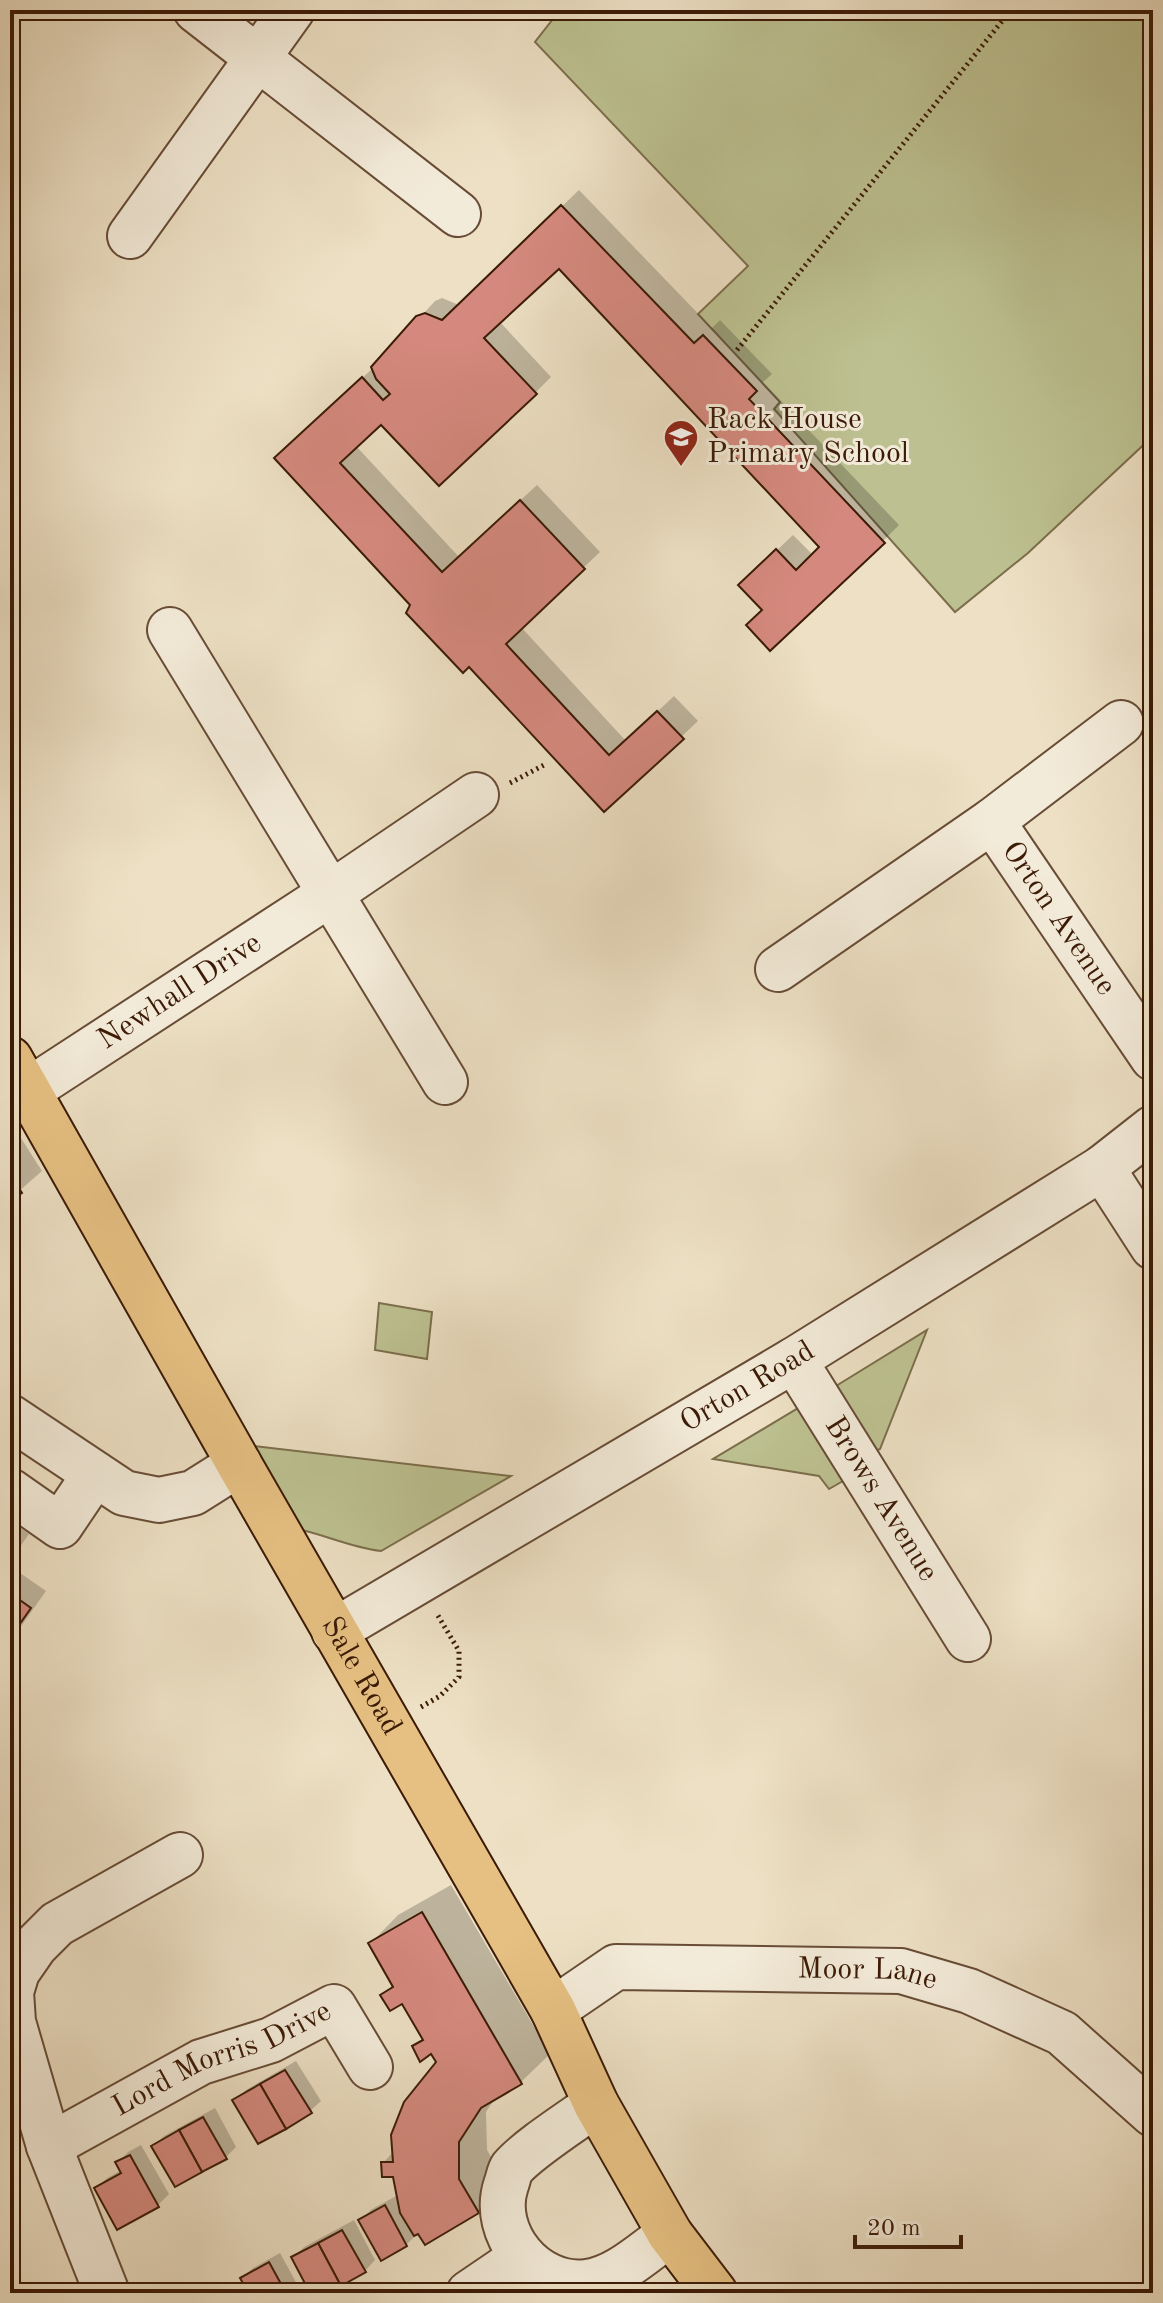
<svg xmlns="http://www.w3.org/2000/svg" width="1163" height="2303" viewBox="0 0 1163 2303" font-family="'Old Standard TT',serif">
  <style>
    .green { fill: #bdc191; stroke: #7c6e4c; stroke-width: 2 }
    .shadow { fill: #0003 }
    .building { fill: #d5897e; stroke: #3b1a06; stroke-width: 2 }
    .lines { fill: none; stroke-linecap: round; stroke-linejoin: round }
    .minor-casing { stroke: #684c36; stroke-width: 48 }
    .major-casing { stroke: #3b1a06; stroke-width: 48 }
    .path { stroke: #3b1a06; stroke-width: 5; stroke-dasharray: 2 4; stroke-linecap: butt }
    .minor { stroke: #f3ebd9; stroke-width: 44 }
    .major { stroke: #e6c082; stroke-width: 44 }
    .labels { text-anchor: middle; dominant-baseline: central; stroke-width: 6; stroke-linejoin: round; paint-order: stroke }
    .poi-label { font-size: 30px; fill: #3b1a06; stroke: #f3ebd9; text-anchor: start }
    .street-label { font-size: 30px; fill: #3b1a06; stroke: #f3ebd9 }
  </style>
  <rect width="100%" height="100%" fill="#ede0c4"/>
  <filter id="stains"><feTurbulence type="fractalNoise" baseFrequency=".0025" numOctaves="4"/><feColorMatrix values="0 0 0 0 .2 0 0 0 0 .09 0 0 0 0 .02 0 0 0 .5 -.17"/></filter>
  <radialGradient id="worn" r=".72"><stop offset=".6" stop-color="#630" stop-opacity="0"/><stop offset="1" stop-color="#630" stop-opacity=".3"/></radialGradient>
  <g class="green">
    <path d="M560 10H1153V436L1028 553 955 612 774 409 780 402 698 314 748 266 535 42Z"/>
    <path d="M379 1303 432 1312 427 1359 375 1350Z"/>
    <path d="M927 1330 880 1449 861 1458 823 1394Z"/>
    <path d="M800 1407 843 1481 829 1489 819 1476 713 1459Z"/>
    <path d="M246 1445 511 1476 381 1551C349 1547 324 1534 293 1528Z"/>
  </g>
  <g class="shadow">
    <path d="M579 190 712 328 720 320 772 374 763 382 899 525 883 541 764 609 757 569 793 535 813 555 822 547 559 266 499 321 551 377 535 393 382 422 356 446 459 557 537 485 600 552 521 627 626 741 674 696 698 721 604 809 412 605 293 442 373 368 435 301 442 298 459 305Z"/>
    <path d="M10 1121 42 1171 10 1199Z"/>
    <path d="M10 1521 29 1534 10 1561Z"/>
    <path d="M10 1566 46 1591 10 1642Z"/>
    <path d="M451 1885 550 2054 521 2082 496 2097 486 2112 487 2150 506 2183 478 2211 419 2232 406 2245 361 2220 372 2209 398 2195 395 2175 383 2163 394 2151 438 2063 432 2052 414 2046 424 2037 403 2001 382 1995 394 1984 370 1944 398 1915Z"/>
    <path d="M296 2061 321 2101 310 2111 235 2101 246 2090Z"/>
    <path d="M215 2108 236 2147 226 2157 154 2146 164 2136Z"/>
    <path d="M141 2145 169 2194 158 2205 118 2228 96 2189 107 2178 122 2170 118 2163 128 2152Z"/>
    <path d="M354 2220 375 2260 365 2271 325 2293H313L293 2258 304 2247Z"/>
    <path d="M280 2253 302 2293H250L242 2278 253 2268Z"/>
    <path d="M229 2286 233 2293H217Z"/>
  </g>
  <g class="building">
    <path d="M561 205 694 343 703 335 757 391 749 399 885 543 770 651 746 625 762 610 738 585 776 549 796 570 819 547 559 269 484 338 537 394 439 486 381 425 340 463 442 572 520 500 585 569 506 644 609 755 657 711 684 739 604 812 469 667 463 673 406 613 410 605 274 458 362 377 383 400 390 394 376 379 371 367 416 316 425 313 442 320Z"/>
    <path d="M10 1174 22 1193 10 1201Z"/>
    <path d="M10 1593 31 1608 10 1638Z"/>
    <path d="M422 1912 522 2084 481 2108 459 2142V2179L479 2213 425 2245 418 2234 414 2236 400 2213 393 2177H382L381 2162H393L391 2135 404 2102 436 2062 431 2054 420 2062 412 2046 423 2040 402 2004 390 2011 380 1995 393 1987 368 1943Z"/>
    <path d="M285 2070 312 2113 286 2129 260 2084Z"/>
    <path d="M260 2084 286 2129 258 2144 232 2100Z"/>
    <path d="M203 2117 227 2159 202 2172 179 2130Z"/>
    <path d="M179 2130 202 2172 175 2187 151 2146Z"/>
    <path d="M130 2155 159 2207 117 2230 94 2188 121 2173 115 2162Z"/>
    <path d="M385 2205 407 2246 381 2261 358 2220Z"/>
    <path d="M342 2230 366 2272 341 2286 318 2243Z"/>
    <path d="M318 2243 341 2286 329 2293H310L291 2257Z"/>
    <path d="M269 2262 286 2293H248L240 2278Z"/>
  </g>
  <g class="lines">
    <g class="minor-casing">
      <g id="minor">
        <path d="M196 10 458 214"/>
        <path d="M130 236 292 10"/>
        <path d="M170 630 445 1082"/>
        <path id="s1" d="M992 821 1153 1058"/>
        <path d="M778 969 992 821 1121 723"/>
        <path id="s2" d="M29 1090 330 894 476 795"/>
        <path d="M1102 1168 1153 1247"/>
        <path id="s3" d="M794 1360 968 1639"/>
        <path d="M10 1417 124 1493 159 1500 193 1493 239 1464"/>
        <path d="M10 1491 60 1526 95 1474"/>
        <path id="s4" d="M334 1631 794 1360 1102 1168 1153 1128"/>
        <path id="s5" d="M553 2010 616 1967 901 1971 969 1991 1062 2033 1153 2114"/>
        <path d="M596 2104C574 2120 528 2149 512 2168 509 2172 508 2180 506 2185 490 2233 535 2288 586 2282 617 2279 645 2251 670 2234"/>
        <path id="s6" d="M49 2146 201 2062 271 2040 334 2007 370 2067"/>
        <path d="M107 2293 49 2146 13 2022 11 1992 17 1972 35 1946 57 1924 180 1855"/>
        <path d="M469 2293 522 2257"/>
      </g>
    </g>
    <g class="major-casing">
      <g id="major">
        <path id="s7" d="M10 1059 239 1464 553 2010 596 2104 670 2234 715 2293"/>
      </g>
    </g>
    <g class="path">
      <path d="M737 350 1011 10"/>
      <path d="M510 783 544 765"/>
      <path d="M421 1707 440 1696 459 1677V1651L437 1614"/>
    </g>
    <use href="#minor" class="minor"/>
    <use href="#major" class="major"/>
  </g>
  <defs>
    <g id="school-pin" transform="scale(1.8)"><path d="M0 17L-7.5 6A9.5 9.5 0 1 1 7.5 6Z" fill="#8f2418" stroke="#f3ebd9"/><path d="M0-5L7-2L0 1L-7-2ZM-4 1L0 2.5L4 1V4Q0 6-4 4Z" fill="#fff"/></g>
  </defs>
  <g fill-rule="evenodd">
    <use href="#school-pin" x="681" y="437"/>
  </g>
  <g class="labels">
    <g class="poi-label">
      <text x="707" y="420">Rack House<tspan x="707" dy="34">Primary School</tspan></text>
    </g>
    <g class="street-label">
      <text stroke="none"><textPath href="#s1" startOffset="118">Orton Avenue</textPath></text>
      <text stroke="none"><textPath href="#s2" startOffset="180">Newhall Drive</textPath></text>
      <text stroke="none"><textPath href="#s4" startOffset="480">Orton Road</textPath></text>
      <text stroke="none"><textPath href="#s3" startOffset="164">Brows Avenue</textPath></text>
      <text stroke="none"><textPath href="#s7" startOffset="710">Sale Road</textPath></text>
      <text stroke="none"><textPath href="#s5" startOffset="328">Moor Lane</textPath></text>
      <text stroke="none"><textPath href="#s6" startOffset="194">Lord Morris Drive</textPath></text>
    </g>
  </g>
  <rect width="1163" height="2303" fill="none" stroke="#ede0c4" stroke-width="40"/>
  <rect x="12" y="12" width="1139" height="2279" fill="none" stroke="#3b1a06" stroke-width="4"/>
  <rect x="20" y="20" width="1123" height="2263" fill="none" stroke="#3b1a06" stroke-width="2"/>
  <path d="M855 2235v12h106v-12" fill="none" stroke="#3b1a06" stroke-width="4"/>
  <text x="867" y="2235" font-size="24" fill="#3b1a06" stroke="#f3ebd9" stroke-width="6" paint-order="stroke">20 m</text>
  <rect width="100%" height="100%" filter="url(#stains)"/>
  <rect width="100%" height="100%" fill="url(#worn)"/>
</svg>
